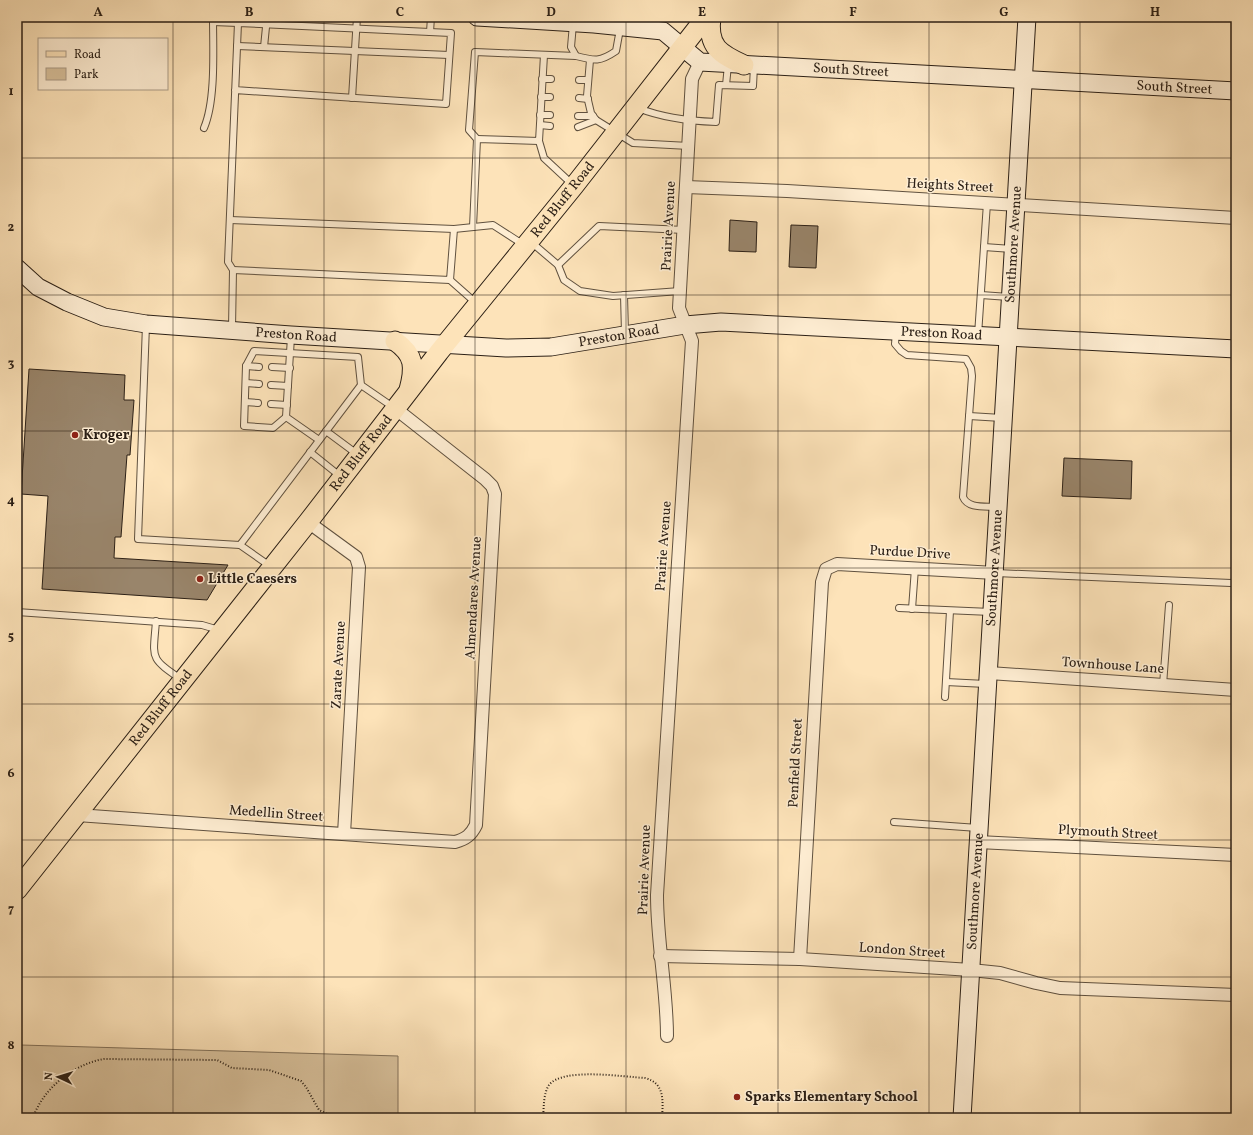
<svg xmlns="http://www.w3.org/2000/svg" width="1253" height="1135" viewBox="0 0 1253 1135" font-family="Vollkorn,serif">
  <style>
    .green { fill: #d9c29d; stroke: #82715a }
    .building { fill: #99856b; stroke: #2c2016 }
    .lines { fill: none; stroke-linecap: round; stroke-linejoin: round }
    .lane-casing { stroke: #60513f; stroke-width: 8 }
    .street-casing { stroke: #60513f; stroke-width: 14 }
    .secondary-casing { stroke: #2c2016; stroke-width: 19 }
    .primary-casing { stroke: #2c2016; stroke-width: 21 }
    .path { stroke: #2c2016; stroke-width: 2; stroke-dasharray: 1 2; stroke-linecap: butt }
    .lane { stroke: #feedd2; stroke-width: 6 }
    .street { stroke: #feedd2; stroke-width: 12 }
    .secondary { stroke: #feedd2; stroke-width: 17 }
    .primary { stroke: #fde3b9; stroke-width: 19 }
    .grid { fill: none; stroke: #2c2016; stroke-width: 1; stroke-opacity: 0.55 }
    .poi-dot { fill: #8f2418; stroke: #feedd2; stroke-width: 1.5 }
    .labels { text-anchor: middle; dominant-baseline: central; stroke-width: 3; stroke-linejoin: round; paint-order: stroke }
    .street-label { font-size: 14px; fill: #2c2016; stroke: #feedd2 }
    .poi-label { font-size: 14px; font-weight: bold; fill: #2c2016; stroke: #feedd2; text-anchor: start }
    .neatline { fill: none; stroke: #2c2016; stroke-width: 1.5 }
    .grid-label { font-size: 13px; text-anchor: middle; font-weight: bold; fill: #2c2016 }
  </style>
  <rect width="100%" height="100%" fill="#fde3b9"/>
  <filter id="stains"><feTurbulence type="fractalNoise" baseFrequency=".005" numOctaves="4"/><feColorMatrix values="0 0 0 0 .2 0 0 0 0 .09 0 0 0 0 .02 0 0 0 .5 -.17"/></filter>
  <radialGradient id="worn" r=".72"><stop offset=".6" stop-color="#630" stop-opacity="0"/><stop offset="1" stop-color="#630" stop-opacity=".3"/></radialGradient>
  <path class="green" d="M21 1045 398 1056V1118H19Z"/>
  <g class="building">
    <path d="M730 220 757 222 756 252 729 251Z"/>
    <path d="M791 225 818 226 816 268 789 267Z"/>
    <path d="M29 369 125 375 124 400H134L130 455H127L121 537H115L114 558 228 565 207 600 42 589 48 496 21 494Z"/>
    <path d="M1064 458 1132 461 1131 499 1062 496Z"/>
  </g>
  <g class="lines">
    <g class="lane-casing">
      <g id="lane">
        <path d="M213 22 238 23"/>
        <path d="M573 24 571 47 576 56C595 61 600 62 616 51L620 29"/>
        <path d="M430 32 431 17"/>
        <path d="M237 46 449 55"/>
        <path d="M264 47 267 17"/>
        <path d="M590 60 587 96 591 113 596 120 633 143 689 146"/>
        <path d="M542 79H551"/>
        <path d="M579 80H588"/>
        <path d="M726 85 728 65"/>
        <path d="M541 97H550"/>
        <path d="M352 98 357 17"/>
        <path d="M579 98 588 99"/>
        <path d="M638 108C663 118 689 121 716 122L719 85 753 86 754 66"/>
        <path d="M540 115H550"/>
        <path d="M578 116H593"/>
        <path d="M540 125 550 126"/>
        <path d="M578 127 596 120"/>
        <path d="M204 128C216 100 213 48 213 17"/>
        <path d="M477 139 469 130 475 52 576 56"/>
        <path d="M539 141 544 158 572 184"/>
        <path d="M230 220 454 229 493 225 524 245"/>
        <path d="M473 227 477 139 539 141 544 55"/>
        <path d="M531 242 558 265 564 280 580 291 613 296 680 291"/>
        <path d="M984 247 1012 249"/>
        <path d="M558 265 599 226 684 230"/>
        <path d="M233 270 450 280 454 229"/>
        <path d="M450 280 476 303"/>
        <path d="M624 295 625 333"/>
        <path d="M981 295 1009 297"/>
        <path d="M146 325 138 539 240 545 361 385"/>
        <path d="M232 328 233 270 228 262 238 23 451 33 446 104 235 90"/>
        <path d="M896 332 895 344 901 351 907 355 966 359 971 368 972 376 963 497C968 509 985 506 997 507"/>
        <path d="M978 335 987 203"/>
        <path d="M291 337 286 417 319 440"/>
        <path d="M246 366 259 367"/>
        <path d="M272 367 290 368"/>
        <path d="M246 383 259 384"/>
        <path d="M271 385 288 386"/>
        <path d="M245 402 258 403"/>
        <path d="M271 404 287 405"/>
        <path d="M969 416 1002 418"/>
        <path d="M286 417 273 428 244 426 246 366 254 351 358 357 361 385 393 407"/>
        <path d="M326 431 357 454"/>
        <path d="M310 452 340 476"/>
        <path d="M240 545 270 566"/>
        <path d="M996 573 1231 583 1236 581"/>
        <path d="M899 608 991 612"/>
        <path d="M912 609 915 568"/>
        <path d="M17 612 202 625 219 630"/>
        <path d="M156 621C153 660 149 657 182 680"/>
        <path d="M946 682 986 684"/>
        <path d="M1163 685 1169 605"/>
        <path d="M945 697 950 611"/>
        <path d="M894 822 978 828"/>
      </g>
    </g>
    <g class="street-casing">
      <g id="street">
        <path d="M686 187 787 191 1236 218"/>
        <path d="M308 522 356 557 359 567 344 834"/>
        <path d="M989 673 1236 690"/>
        <path d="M77 815 455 842C466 839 471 835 476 825L495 494 492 486 485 479 396 409"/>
        <path d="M978 842 1236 855"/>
        <path d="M660 956 800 959 971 970 1000 973 1036 983 1060 988 1236 995"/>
        <path d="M800 959 822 582 826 569 837 564 995 573"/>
        <path d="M667 1036C667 989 657 943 657 895L692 341 679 308 692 79 700 62"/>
      </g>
    </g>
    <g class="secondary-casing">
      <g id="secondary">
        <path id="s1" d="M477 17 594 24 663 31 700 62 1236 91"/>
        <path id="s2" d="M17 268 38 287 67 302 104 317 146 324 291 335 506 348 551 347 685 325 721 322 1236 349"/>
        <path id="s3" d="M962 1118 1027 17"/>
      </g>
    </g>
    <g class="primary-casing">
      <g id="primary">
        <path d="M711 17C707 47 720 54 744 65"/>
        <path d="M395 341C415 355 415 367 409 390"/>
        <path id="s4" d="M17 890 308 522 439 352 574 186 706 17"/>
      </g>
    </g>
    <g class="path">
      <path d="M33 1118C43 1088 74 1064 104 1059L217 1060 232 1068 269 1070 301 1081 306 1087 319 1110 335 1118"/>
      <path d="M543 1118C544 1108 543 1094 549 1085 563 1067 624 1077 645 1078 665 1083 663 1101 662 1118"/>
    </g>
    <use href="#lane" class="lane"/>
    <use href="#street" class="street"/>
    <use href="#secondary" class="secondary"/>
    <use href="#primary" class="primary"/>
  </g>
  <path class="grid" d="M173 17V1118M324 17V1118M475 17V1118M626 17V1118M778 17V1118M929 17V1118M1080 17V1118M17 158H1236M17 295H1236M17 431H1236M17 568H1236M17 704H1236M17 840H1236M17 977H1236"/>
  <g class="poi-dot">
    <circle cx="75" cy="435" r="4"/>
    <circle cx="200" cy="579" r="4"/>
    <circle cx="737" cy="1097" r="4"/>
  </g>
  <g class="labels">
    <g class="street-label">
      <text stroke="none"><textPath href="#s1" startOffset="386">South Street</textPath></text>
      <text stroke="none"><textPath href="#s1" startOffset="710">South Street</textPath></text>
      <text transform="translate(950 186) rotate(3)">Heights Street</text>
      <text stroke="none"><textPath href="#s4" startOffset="880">Red Bluff Road</textPath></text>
      <text transform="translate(669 226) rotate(-87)">Prairie Avenue</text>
      <text stroke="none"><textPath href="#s3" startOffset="875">Southmore Avenue</textPath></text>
      <text stroke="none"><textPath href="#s2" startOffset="942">Preston Road</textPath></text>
      <text stroke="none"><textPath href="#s2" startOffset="294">Preston Road</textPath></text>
      <text stroke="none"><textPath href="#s2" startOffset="618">Preston Road</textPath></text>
      <text stroke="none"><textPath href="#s4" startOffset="556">Red Bluff Road</textPath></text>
      <text transform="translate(664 546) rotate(-86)">Prairie Avenue</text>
      <text transform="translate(910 553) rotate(3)">Purdue Drive</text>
      <text stroke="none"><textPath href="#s3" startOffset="551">Southmore Avenue</textPath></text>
      <text transform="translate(474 598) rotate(-87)">Almendares Avenue</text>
      <text transform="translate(339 665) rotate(-87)">Zarate Avenue</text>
      <text transform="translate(1113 666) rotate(4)">Townhouse Lane</text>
      <text stroke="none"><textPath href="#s4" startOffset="232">Red Bluff Road</textPath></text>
      <text transform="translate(796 763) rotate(-87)">Penfield Street</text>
      <text transform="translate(276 814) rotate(4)">Medellin Street</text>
      <text transform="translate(1108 833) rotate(3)">Plymouth Street</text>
      <text transform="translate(645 870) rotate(-88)">Prairie Avenue</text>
      <text stroke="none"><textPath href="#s3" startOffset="227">Southmore Avenue</textPath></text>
      <text transform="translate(902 951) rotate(4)">London Street</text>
    </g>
    <g class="poi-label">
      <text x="83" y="435">Kroger</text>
      <text x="208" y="579">Little Caesers</text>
      <text x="745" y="1097">Sparks Elementary School</text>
    </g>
  </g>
  <rect width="1253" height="1135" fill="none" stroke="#fde3b9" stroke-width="44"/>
  <rect x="38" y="38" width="130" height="52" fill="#feedd2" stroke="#aa9b87"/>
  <rect x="46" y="51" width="20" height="6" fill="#fde3b9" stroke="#aa9b87"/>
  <text x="74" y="58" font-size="12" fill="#2c2016">Road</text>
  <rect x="46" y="68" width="20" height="12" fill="#d9c29d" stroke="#aa9b87"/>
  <text x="74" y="78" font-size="12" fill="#2c2016">Park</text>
  <g transform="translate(58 1077) rotate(274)" stroke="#feedd2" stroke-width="3" paint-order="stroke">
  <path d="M0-3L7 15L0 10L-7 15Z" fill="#2c2016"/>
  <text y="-6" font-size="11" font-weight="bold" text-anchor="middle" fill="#2c2016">N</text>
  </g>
  <rect x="22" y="22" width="1209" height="1091" class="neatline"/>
  <g class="grid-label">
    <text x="98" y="16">A</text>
    <text x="249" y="16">B</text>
    <text x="400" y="16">C</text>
    <text x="551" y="16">D</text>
    <text x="702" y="16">E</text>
    <text x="853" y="16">F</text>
    <text x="1004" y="16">G</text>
    <text x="1155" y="16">H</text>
    <text x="11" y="95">1</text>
    <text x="11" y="231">2</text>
    <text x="11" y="367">3</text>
    <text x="11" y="504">4</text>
    <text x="11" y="640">5</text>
    <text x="11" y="777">6</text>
    <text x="11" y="913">7</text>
    <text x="11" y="1049">8</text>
  </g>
  <rect width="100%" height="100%" filter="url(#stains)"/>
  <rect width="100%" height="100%" fill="url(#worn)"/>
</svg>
